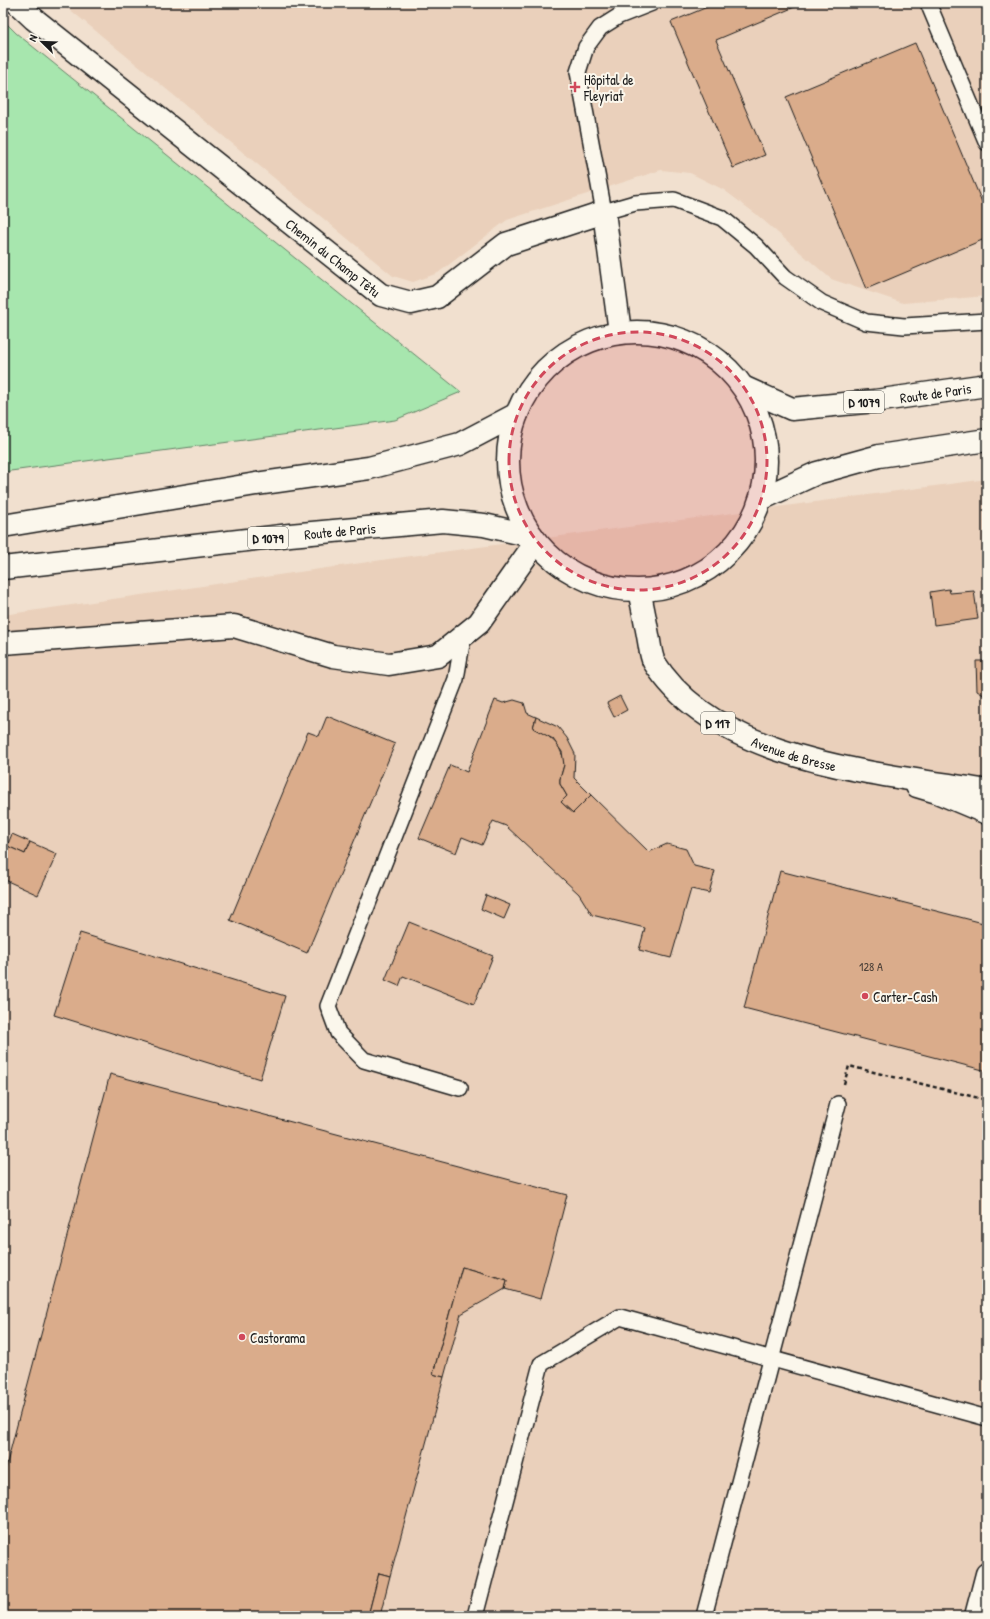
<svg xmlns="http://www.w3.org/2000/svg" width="990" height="1619" viewBox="0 0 990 1619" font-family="'Patrick Hand',sans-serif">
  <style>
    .built { fill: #ead0bb }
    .green { fill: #a7e6ae; stroke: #628165 }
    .building { fill: #daac8b; stroke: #1c1c1c }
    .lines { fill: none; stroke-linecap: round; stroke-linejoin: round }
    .service-casing { stroke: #1c1c1c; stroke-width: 18 }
    .minor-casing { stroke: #1c1c1c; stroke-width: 25 }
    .primary-casing { stroke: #1c1c1c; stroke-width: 25 }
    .path { stroke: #1c1c1c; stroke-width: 2.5; stroke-dasharray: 4 3; stroke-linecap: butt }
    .service { stroke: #fbf7ec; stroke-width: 15 }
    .minor { stroke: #fbf7ec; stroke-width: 22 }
    .primary { stroke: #fbf7ec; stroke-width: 22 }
    .marked { fill: #d1495b; fill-opacity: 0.2; stroke: #d1495b; stroke-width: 3; stroke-dasharray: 8 5; stroke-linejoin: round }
    .poi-dot { fill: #d1495b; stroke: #fbf7ec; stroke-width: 1.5 }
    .labels { text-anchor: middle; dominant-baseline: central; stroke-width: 4; stroke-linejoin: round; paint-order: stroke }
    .number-label { font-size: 12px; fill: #4c4038 }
    .shield { fill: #fbf7ec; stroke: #5f5e5a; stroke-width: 1 }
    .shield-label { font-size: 13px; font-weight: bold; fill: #1c1c1c }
    .poi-label { font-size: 14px; fill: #1c1c1c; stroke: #fbf7ec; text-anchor: start }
    .street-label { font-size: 14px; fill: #1c1c1c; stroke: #fbf7ec }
  </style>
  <rect width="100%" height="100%" fill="#f1e0cf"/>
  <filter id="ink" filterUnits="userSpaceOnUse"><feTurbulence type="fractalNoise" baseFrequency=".025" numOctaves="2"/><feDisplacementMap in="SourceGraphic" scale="8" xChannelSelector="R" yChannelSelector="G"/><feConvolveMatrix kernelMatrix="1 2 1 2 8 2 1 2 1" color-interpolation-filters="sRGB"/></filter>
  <g filter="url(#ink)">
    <g class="built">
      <path d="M62 3H987V296L903 303 831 279 756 214 724 190 690 173 661 170 507 220 438 273 413 282 393 276Z"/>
      <path d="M987 479V1616H3V615L389 559Z"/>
    </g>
    <path class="green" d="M3 20 16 33 461 392 395 420 3 472Z"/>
    <g class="building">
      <path d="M717 3H804L716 40 765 155 733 168 671 22Z"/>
      <path d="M915 43 987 214V238L866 289 786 97Z"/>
      <path d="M949 589 950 593 974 591 978 619 934 625 930 592Z"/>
      <path d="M976 661H987V697L977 691Z"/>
      <path d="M620 696 627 710 614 717 607 703Z"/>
      <path d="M495 700 503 703 514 700 524 703 527 713 536 717 533 728 547 735 558 745 564 759V765L560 779V784L567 796 561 802 573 813 591 795 649 852 667 844 686 849 694 866 715 871 709 893 691 889 671 958 639 950 645 928 592 915 579 894 506 826 493 821 482 845 462 837 456 853 419 838 450 765 467 772Z"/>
      <path d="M327 716 395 744 307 953 230 920 308 732 319 736Z"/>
      <path d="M536 717 558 727 567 738 575 754 574 778 591 795 573 813 561 802 567 796 560 784V779L564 765 562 752 553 739 533 728Z"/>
      <path d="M12 834 30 842 25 854 7 846Z"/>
      <path d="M30 842 57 854 38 895 3 879V844L25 854Z"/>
      <path d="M780 871 987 924V1071L744 1008Z"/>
      <path d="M486 895 510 905 504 919 481 909Z"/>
      <path d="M409 922 493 956 474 1004 403 976 399 986 385 980Z"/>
      <path d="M80 933 285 996 260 1079 54 1015Z"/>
      <path d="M110 1074 567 1195 540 1299 505 1289 507 1280 462 1267 433 1374 444 1377 390 1576 379 1573 368 1616H3V1478Z"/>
      <path d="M462 1267 507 1280 505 1289 461 1314 444 1377 433 1374Z"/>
      <path d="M379 1573 390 1576 380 1616H368Z"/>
    </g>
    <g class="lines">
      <g class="service-casing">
        <g id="service">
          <path d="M652 3 619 16 600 28 586 47 578 72 604 212 635 203 674 200 722 218 756 246 785 277 822 303 866 322 904 326 987 321"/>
          <path d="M928 3 987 143"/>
          <path d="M460 1088 364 1060 338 1033 328 1006 456 679 463 638"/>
          <path d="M475 1616 541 1364 620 1317 987 1418"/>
          <path d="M704 1616 838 1104"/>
        </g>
      </g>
      <g class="minor-casing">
        <g id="minor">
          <path id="s1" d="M17 3 34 19 381 295 411 303 437 297 506 244 604 212 620 332"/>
          <path d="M3 643 234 626 333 656 389 664 438 656 479 623 536 542"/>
          <path d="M917 786 937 792 987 813"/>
          <path d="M976 1616 987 1574"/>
        </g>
      </g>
      <g class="primary-casing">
        <g id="primary">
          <circle cx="637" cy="461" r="129"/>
          <path id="s2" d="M745 388 792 409 875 401 987 385"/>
          <path d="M761 499 817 473 879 456 987 440"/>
          <path d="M3 526 256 484 369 468 460 444 517 414"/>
          <path id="s3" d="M3 568 290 535 443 521 484 525 532 536"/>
          <path id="s4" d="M639 591C643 607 646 624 649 641 650 647 651 656 654 662 717 763 880 773 987 791"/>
        </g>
      </g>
      <path class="path" d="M844 1084 849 1066 987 1100"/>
      <use href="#service" class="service"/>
      <use href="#minor" class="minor"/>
      <use href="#primary" class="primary"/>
    </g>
  </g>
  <path class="marked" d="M509 461a129 129 0 1 1 258 0a129 129 0 1 1-258 0Z"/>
  <g class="poi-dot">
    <path d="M573 81h4v4h4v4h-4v4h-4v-4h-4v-4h4z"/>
    <circle cx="865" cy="996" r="4"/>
    <circle cx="242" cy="1337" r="4"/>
  </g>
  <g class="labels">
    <g class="number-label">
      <text x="871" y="966">128 A</text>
    </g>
    <g class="shield">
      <rect x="844" y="391" width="40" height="22" rx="3"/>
      <rect x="248" y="527" width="40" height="22" rx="3"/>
      <rect x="701" y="712" width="34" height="22" rx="3"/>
    </g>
    <g class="shield-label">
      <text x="864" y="402">D 1079</text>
      <text x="268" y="538">D 1079</text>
      <text x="718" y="723">D 117</text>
    </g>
    <g class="poi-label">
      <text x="584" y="79">Hôpital de<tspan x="584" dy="16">Fleyriat</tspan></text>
      <text x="873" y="996">Carter-Cash</text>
      <text x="250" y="1337">Castorama</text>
    </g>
    <g class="street-label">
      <text stroke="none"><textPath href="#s1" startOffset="406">Chemin du Champ Têtu</textPath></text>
      <text stroke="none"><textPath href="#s2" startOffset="196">Route de Paris</textPath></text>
      <text stroke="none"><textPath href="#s3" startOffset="339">Route de Paris</textPath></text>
      <text stroke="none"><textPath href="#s4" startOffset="244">Avenue de Bresse</textPath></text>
    </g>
  </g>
  <rect width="990" height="1619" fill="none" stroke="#fbf7ec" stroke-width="16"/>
  <rect x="8" y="8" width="974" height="1603" fill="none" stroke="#1c1c1c" stroke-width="1.5" filter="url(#ink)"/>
  <g transform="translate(42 42) rotate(293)" stroke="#fbf7ec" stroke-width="3" paint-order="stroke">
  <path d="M0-3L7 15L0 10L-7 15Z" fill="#1c1c1c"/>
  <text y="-6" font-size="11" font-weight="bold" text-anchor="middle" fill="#1c1c1c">N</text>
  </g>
</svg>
